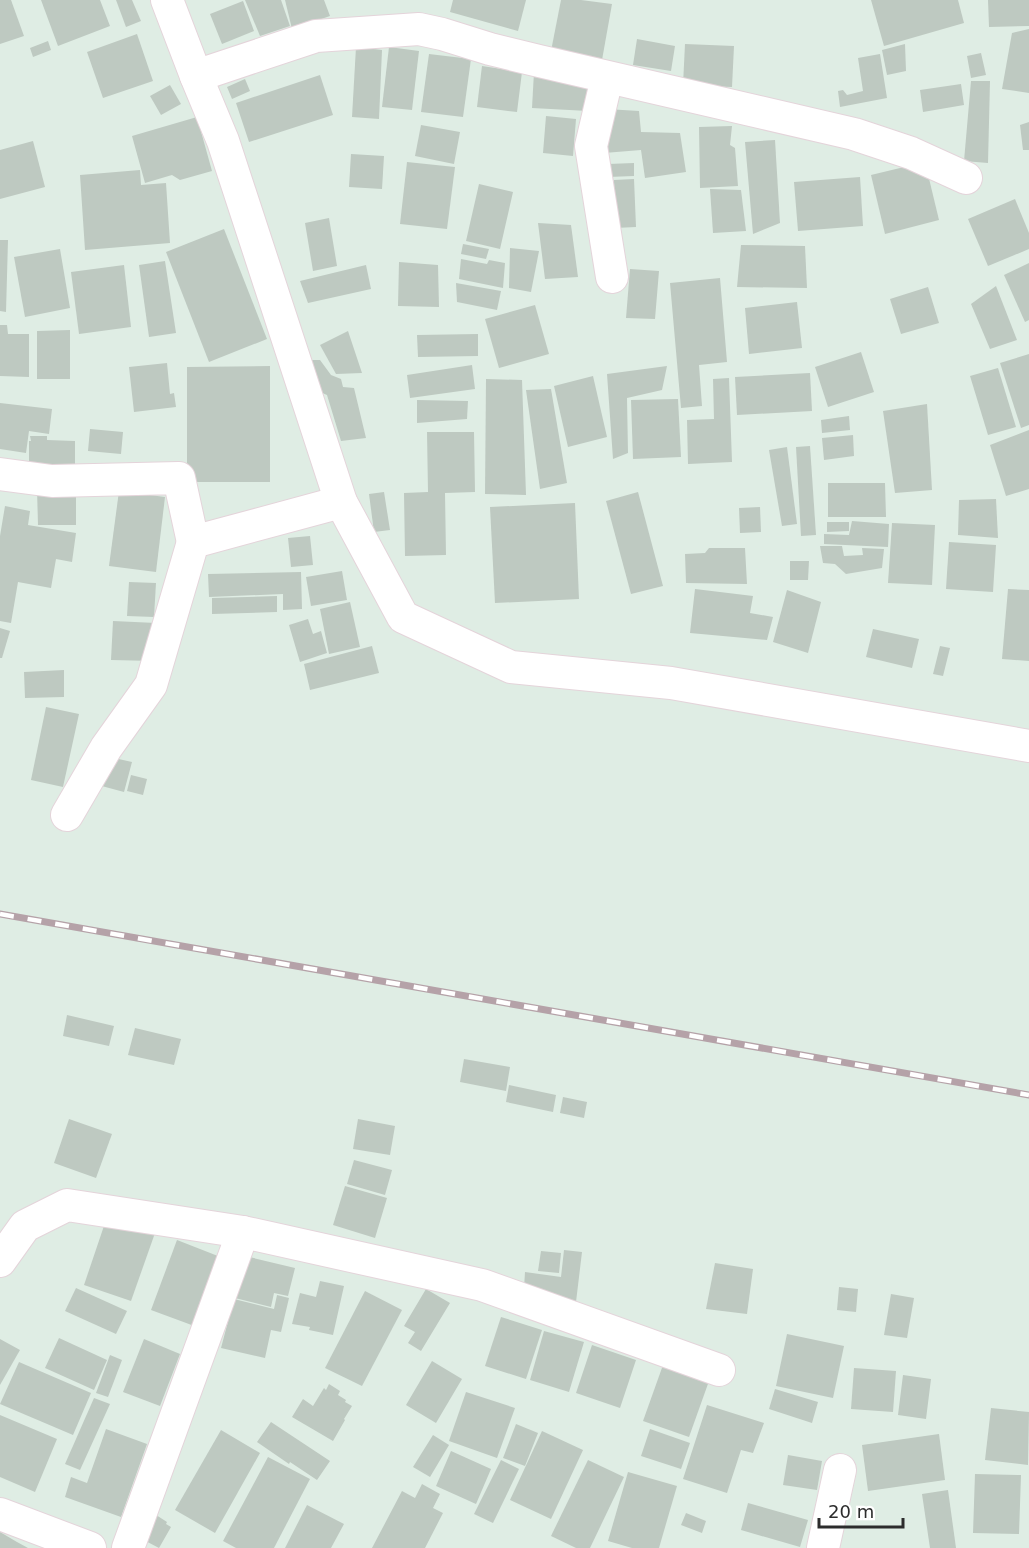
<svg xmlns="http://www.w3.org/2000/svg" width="1029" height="1548" viewBox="0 0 1029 1548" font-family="'DejaVu Sans',sans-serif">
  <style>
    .building { fill: #bec9c1 }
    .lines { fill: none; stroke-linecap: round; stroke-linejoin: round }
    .minor-casing { stroke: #e4d4da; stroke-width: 34 }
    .minor { stroke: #fff; stroke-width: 32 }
    .rail-casing { stroke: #b5a2a8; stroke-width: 7 }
    .rail { stroke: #fff; stroke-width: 4.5; stroke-dasharray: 14; stroke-linecap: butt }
  </style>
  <rect width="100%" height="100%" fill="#dfede4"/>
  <g class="building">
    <path d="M0 0H11L24 36 0 44Z"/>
    <path d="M41 0H100L110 26 58 46Z"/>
    <path d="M116 0H132L141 21 126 27Z"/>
    <path d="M245 0H281L290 26 260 36Z"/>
    <path d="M285 0H324L330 16 292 29Z"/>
    <path d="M453 0H526L518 31 450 12Z"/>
    <path d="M561 0H581L612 4 602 60 551 51Z"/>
    <path d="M871 0H958L964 23 884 46Z"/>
    <path d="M988 0H1029V26L989 27Z"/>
    <path d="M243 1 254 31 222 44 210 14Z"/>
    <path d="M1029 29V93L1002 89 1012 33Z"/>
    <path d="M137 34 153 81 103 98 87 52Z"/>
    <path d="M637 39 675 46 671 71 633 65Z"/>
    <path d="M48 41 51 50 33 57 30 48Z"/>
    <path d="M685 44 734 46 732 87 683 85Z"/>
    <path d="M905 44 906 71 887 75 882 50Z"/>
    <path d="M356 47 382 50 379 119 352 117Z"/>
    <path d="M389 47 419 51 412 110 382 107Z"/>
    <path d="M981 53 986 75 971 78 967 56Z"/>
    <path d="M429 54 471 59 463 117 421 112Z"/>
    <path d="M880 54 887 98 840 107 838 91 843 90 847 95 863 91 858 58Z"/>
    <path d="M482 66 522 72 517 112 477 107Z"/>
    <path d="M534 72 592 83 588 111 532 108Z"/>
    <path d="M320 75 333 115 249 142 236 103Z"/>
    <path d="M245 79 250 91 232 99 227 87Z"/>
    <path d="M971 81H990L988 163 964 161Z"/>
    <path d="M961 84 964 105 923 112 920 90Z"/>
    <path d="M170 85 181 104 161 115 150 96Z"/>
    <path d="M606 109 639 111 641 132 680 133 686 172 645 178 641 150 604 153Z"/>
    <path d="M546 116 576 119 573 156 543 153Z"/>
    <path d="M197 117 212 171 180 180 172 175 145 183 132 136Z"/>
    <path d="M1029 122V150H1023L1020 125Z"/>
    <path d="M421 125 460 132 454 164 415 156Z"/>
    <path d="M732 126 730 145 735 148 738 186 700 188 699 127Z"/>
    <path d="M775 140 780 223 753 234 745 142Z"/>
    <path d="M33 141 45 187 0 199V150Z"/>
    <path d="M351 154 384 156 382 189 349 187Z"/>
    <path d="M407 162 455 167 447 229 400 224Z"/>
    <path d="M925 162 939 220 885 234 871 175Z"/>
    <path d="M634 163V176L608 177V164Z"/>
    <path d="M140 170 141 185 166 183 170 243 85 250 80 175Z"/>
    <path d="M860 177 863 226 798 231 794 182Z"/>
    <path d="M634 179 636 227 615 228 614 180Z"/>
    <path d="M479 184 513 192 500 249 466 241Z"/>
    <path d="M710 189 741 190 746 231 713 233Z"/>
    <path d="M1015 199 1029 233V249L988 266 968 219Z"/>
    <path d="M329 218 337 266 313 271 305 223Z"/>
    <path d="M538 223 571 225 578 277 545 279Z"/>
    <path d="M224 229 267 339 209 362 166 252Z"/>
    <path d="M0 240H8L6 312 0 311Z"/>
    <path d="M463 244 489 249 486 259 461 254Z"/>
    <path d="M741 245 805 246 807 288 737 287Z"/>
    <path d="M510 248 539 251 531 292 509 288Z"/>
    <path d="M60 249 70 308 25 317 14 257Z"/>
    <path d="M461 259 487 264 489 260 505 263 503 288 459 279Z"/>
    <path d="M165 261 176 333 149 337 139 265Z"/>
    <path d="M399 262 438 265 439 307 398 306Z"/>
    <path d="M1029 263V320L1025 322 1004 275Z"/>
    <path d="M124 265 131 327 79 334 71 272Z"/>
    <path d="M366 265 371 289 308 303 300 281Z"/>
    <path d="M630 269 659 271 655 319 626 318Z"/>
    <path d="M720 278 727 362 699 365 702 406 681 408 670 283Z"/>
    <path d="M456 283 501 291 497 310 457 302Z"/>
    <path d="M996 286 1017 340 990 349 971 304Z"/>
    <path d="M928 287 939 323 901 334 890 299Z"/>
    <path d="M797 302 802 348 749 354 745 308Z"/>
    <path d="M535 305 549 354 499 368 485 319Z"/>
    <path d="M0 325H7L8 334H29V377L0 376Z"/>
    <path d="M70 330V379H37V331Z"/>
    <path d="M348 331 362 373 336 374 320 345Z"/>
    <path d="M478 334V356L418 357 417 335Z"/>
    <path d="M861 352 874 392 828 407 815 367Z"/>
    <path d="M1029 354V425L1021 428 1000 363Z"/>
    <path d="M305 360H320L331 375 341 379 343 387 354 388 366 438 341 441 327 395 320 392Z"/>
    <path d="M167 363 170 394 174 393 176 407 134 412 129 367Z"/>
    <path d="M472 365 475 389 410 398 407 375Z"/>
    <path d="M270 366V482H187V367Z"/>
    <path d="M667 366 662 390 627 398 628 453 613 459 607 374Z"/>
    <path d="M998 368 1016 427 988 435 970 376Z"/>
    <path d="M810 373 812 411 737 415 735 377Z"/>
    <path d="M593 376 607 437 568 447 554 386Z"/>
    <path d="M729 378 732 462 688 464 687 420 714 419 713 379Z"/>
    <path d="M486 379 522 380 526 495 485 494Z"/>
    <path d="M551 389 567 483 540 489 526 390Z"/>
    <path d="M678 399 681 457 633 459 631 400Z"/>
    <path d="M417 400 468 401 467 419 417 423Z"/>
    <path d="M0 403 52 409 49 434 29 431 26 453 0 449Z"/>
    <path d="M927 404 932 490 895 493 883 411Z"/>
    <path d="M849 416 850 430 822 433 821 420Z"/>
    <path d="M90 429 123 432 121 454 88 451Z"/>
    <path d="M1029 430V489L1006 496 990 445Z"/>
    <path d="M427 432H474L475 492 445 493 446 555 405 556 404 493 428 492Z"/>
    <path d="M853 435 854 456 824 460 822 438Z"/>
    <path d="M30 436H47V440L75 441V468H29V441H31Z"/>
    <path d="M810 446 816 535 801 536 796 447Z"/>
    <path d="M787 447 797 524 782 526 769 450Z"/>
    <path d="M828 483H885L886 517H828Z"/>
    <path d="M76 488V525H38L37 489Z"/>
    <path d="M119 491 165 497 156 572 109 566Z"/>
    <path d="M384 492 390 530 374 532 369 494Z"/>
    <path d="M638 492 663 586 631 594 606 501Z"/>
    <path d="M996 499 998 538 958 535 959 500Z"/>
    <path d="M575 503 579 599 495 603 490 507Z"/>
    <path d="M5 506 30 511 28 525 76 533 72 562 56 559 51 588 18 582 11 623 0 621V536Z"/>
    <path d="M760 507 761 532 740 533 739 508Z"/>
    <path d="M852 521 889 524 888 547 824 544V534L849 535Z"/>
    <path d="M827 522H849V531L827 532Z"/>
    <path d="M892 523 935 525 932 585 888 583Z"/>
    <path d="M310 536 313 565 291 567 288 538Z"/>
    <path d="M949 542 996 545 993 592 946 589Z"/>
    <path d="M820 546H842L844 556 863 555 862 548 884 549 882 568 846 574 835 564 823 563Z"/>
    <path d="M709 548H745L747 584 686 583 685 554 705 553Z"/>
    <path d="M790 561H809L808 580H790Z"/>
    <path d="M342 571 347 600 311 606 306 577Z"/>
    <path d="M301 572 302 609 283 610V594L209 597 208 574Z"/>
    <path d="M129 582 156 583 154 617 127 616Z"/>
    <path d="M695 589 753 596 750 613 773 617 767 640 690 633Z"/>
    <path d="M1008 589 1029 590V661L1002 659Z"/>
    <path d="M787 590 821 602 808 653 773 642Z"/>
    <path d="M277 596V612L212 614V598Z"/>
    <path d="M350 602 360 647 329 654 320 609Z"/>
    <path d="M308 619 313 634 321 631 327 653 300 662 289 625Z"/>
    <path d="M113 621 156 623 155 661 111 660Z"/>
    <path d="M0 628 10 631 2 658H0Z"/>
    <path d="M873 629 919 639 912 668 866 657Z"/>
    <path d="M372 646 379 673 310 690 304 664Z"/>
    <path d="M940 646 950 648 943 676 933 674Z"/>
    <path d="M64 670V697L25 698 24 672Z"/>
    <path d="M46 707 79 714 63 787 31 780Z"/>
    <path d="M105 756 132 762 124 792 98 785Z"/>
    <path d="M131 775 147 779 143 795 127 791Z"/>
    <path d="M67 1015 114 1026 109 1046 63 1036Z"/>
    <path d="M135 1028 181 1039 174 1065 128 1055Z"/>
    <path d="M464 1059 510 1067 506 1091 460 1082Z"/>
    <path d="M509 1085 556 1095 553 1112 506 1102Z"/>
    <path d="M563 1097 587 1102 584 1118 560 1113Z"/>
    <path d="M69 1119 112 1134 96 1178 54 1163Z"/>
    <path d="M358 1119 395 1126 390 1155 353 1149Z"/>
    <path d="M354 1160 392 1170 385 1195 347 1184Z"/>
    <path d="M345 1186 387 1198 375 1238 333 1225Z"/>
    <path d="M107 1217 155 1233 131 1301 84 1285Z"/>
    <path d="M177 1240 223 1258 197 1327 151 1310Z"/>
    <path d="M564 1250 582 1252 576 1302 543 1298 544 1290 524 1288 525 1272 561 1277Z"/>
    <path d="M541 1251 561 1253 559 1273 538 1271Z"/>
    <path d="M241 1255 295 1268 288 1296 274 1293 271 1307 231 1297Z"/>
    <path d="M715 1263 753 1269 747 1314 706 1309Z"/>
    <path d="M320 1281 344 1286 333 1335 309 1330 310 1327 292 1324 300 1293 316 1297Z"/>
    <path d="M839 1287 858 1289 856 1312 837 1310Z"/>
    <path d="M76 1288 127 1311 116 1334 65 1311Z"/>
    <path d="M426 1289 450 1303 421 1351 408 1343 415 1332 404 1326Z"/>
    <path d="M365 1291 402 1310 362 1386 325 1368Z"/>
    <path d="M891 1294 914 1298 907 1338 884 1335Z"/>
    <path d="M277 1295 289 1298 281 1332 271 1330 265 1358 221 1348 234 1299 274 1309Z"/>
    <path d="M501 1317 542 1330 526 1379 485 1366Z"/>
    <path d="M544 1331 584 1342 569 1392 530 1380Z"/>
    <path d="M787 1334 844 1346 833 1398 776 1386Z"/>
    <path d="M59 1338 107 1360 94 1390 45 1368Z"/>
    <path d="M0 1339 20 1350 0 1385Z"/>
    <path d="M144 1339 180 1354 160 1406 123 1392Z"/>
    <path d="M592 1345 636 1360 620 1408 576 1393Z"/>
    <path d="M110 1355 122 1360 108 1397 96 1393Z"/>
    <path d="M432 1361 462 1379 436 1423 406 1405Z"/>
    <path d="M19 1362 91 1393 73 1435 0 1404Z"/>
    <path d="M663 1365 709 1381 689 1437 643 1421Z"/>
    <path d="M854 1368 896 1371 893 1412 851 1409Z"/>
    <path d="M903 1375 931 1379 926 1419 898 1415Z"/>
    <path d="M329 1384 340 1391 338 1395 346 1400 345 1402 352 1406 344 1419 345 1420 333 1441 292 1417 303 1399 313 1406 324 1388 326 1390Z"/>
    <path d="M775 1389 818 1402 812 1423 769 1409Z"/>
    <path d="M466 1392 515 1408 497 1458 449 1441Z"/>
    <path d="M94 1398 110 1404 80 1470 65 1464Z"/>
    <path d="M707 1405 764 1423 753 1453 741 1450 727 1493 683 1479Z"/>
    <path d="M991 1408 1029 1412 1028 1465 985 1460Z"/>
    <path d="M0 1415 57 1439 35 1492 0 1477Z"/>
    <path d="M271 1422 330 1461 317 1480 290 1462 289 1464 257 1442Z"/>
    <path d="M516 1424 538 1433 525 1466 503 1458Z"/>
    <path d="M106 1429 147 1444 121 1517 65 1497 71 1477 87 1483Z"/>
    <path d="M650 1429 690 1443 681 1469 641 1456Z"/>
    <path d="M221 1430 260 1453 215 1533 175 1510Z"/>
    <path d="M542 1431 583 1450 551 1519 510 1500Z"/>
    <path d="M939 1434 945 1480 868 1491 862 1445Z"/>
    <path d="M433 1435 449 1445 430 1477 413 1467Z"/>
    <path d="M451 1451 491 1469 476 1504 436 1486Z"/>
    <path d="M788 1455 822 1461 817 1490 783 1485Z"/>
    <path d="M268 1457 310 1479 274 1548H236L223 1541Z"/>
    <path d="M501 1460 519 1469 493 1523 474 1514Z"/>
    <path d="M588 1460 624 1477 590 1548H576L551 1536Z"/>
    <path d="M628 1472 677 1486 659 1548H632L608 1541Z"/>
    <path d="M975 1474 1021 1475 1019 1534 973 1533Z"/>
    <path d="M422 1484 440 1494 433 1508 443 1513 425 1548H372L402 1491 415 1498Z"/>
    <path d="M948 1490 956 1548H930L922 1494Z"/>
    <path d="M748 1503 808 1520 800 1547 741 1530Z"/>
    <path d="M307 1505 344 1524 331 1548H285Z"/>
    <path d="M153 1513 167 1522 166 1524 171 1527 159 1548 138 1537Z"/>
    <path d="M686 1513 706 1521 702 1533 681 1525Z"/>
    <path d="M0 1532 17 1542 28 1548H0Z"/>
  </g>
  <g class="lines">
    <g class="minor-casing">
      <g id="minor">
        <path d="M167 0 196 76 223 141 341 502 403 617 511 667 671 683 1029 746"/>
        <path d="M196 76 316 36 419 29 442 34 490 49 539 61 854 134 911 153 966 178"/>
        <path d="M607 78 591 146 612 277"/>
        <path d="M0 474 52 481 179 478 193 542"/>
        <path d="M67 815 106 748 151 685 193 542 341 502"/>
        <path d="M0 1261 25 1226 67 1205 243 1232 482 1285 719 1370"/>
        <path d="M0 1514 90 1548"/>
        <path d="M128 1548 243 1232"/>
        <path d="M823 1548 840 1470"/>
      </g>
    </g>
    <use href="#minor" class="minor"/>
    <g class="rail-casing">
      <path id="rail" d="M0 914 1029 1095"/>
    </g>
    <use href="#rail" class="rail"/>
  </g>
  <path d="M819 1518v9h84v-9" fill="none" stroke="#2c2c2c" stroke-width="3"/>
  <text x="828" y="1518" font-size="18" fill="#2c2c2c" stroke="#ffffff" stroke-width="4.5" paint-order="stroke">20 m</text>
</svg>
